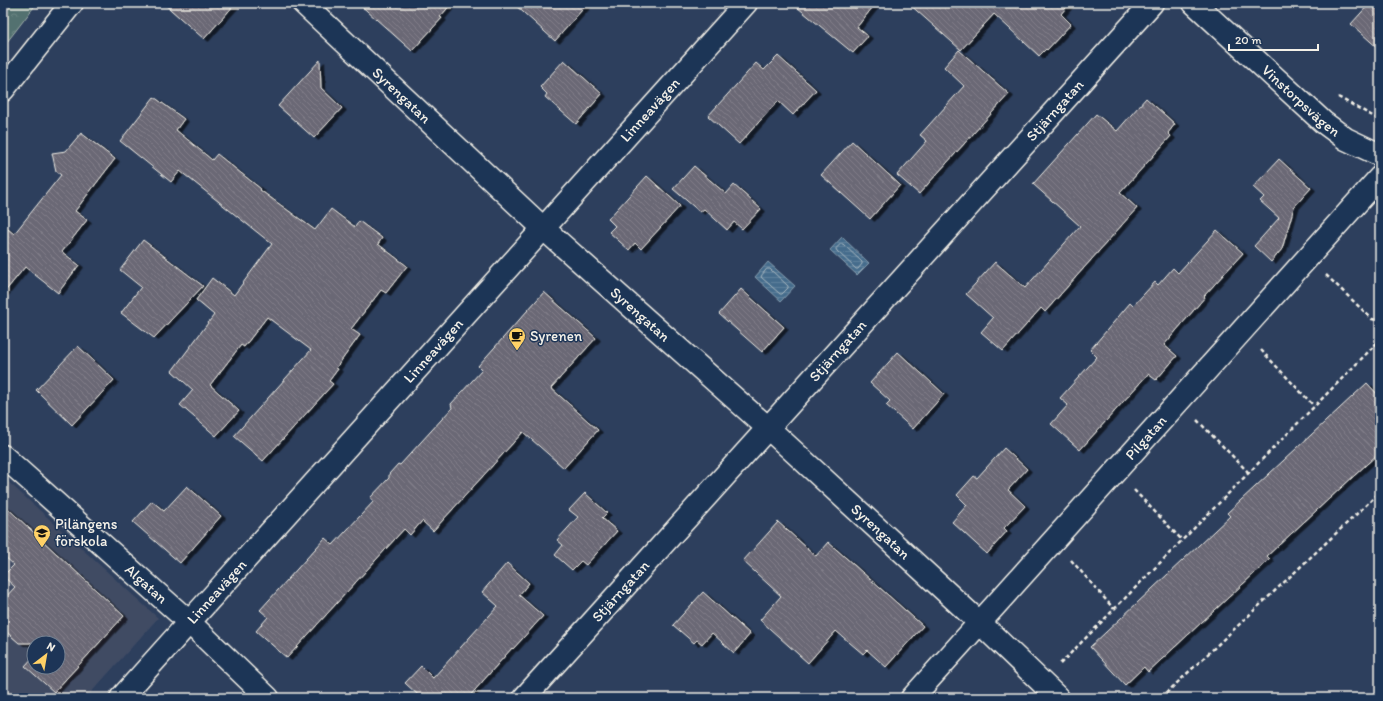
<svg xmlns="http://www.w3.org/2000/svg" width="1383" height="701" viewBox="0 0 1383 701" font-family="Itim,sans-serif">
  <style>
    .built { fill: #404b64; fill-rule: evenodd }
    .park { fill: url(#park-crowns); stroke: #a4b1ac }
    .water { fill: url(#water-rules); stroke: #8aa1b1 }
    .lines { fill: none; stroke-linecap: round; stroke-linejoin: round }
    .shore { stroke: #aebcc3; stroke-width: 1 }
    .building { fill: url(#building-back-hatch); stroke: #f4f1e8; filter: url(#shadow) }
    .minor-casing { stroke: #f4f1e8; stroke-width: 25 }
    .path { stroke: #f4f1e8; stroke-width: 2.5; stroke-dasharray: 4 3; stroke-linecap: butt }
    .minor { stroke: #1d3557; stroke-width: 22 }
    .labels { text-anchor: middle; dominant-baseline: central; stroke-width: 3; stroke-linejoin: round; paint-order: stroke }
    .street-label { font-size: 15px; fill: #f4f1e8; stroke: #1d3557 }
    .poi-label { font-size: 15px; fill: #f4f1e8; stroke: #1d3557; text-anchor: start }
  </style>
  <defs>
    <pattern id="park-crowns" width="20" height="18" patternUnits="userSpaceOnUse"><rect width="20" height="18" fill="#53716f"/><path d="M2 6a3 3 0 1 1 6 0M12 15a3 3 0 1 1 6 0" fill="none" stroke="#6c8684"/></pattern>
    <pattern id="water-rules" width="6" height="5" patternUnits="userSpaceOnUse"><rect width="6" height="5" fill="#446c8c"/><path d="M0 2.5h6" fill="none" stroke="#60819c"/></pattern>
    <pattern id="building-back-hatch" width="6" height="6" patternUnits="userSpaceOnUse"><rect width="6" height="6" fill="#6b6875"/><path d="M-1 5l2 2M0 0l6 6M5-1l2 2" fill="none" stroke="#817e89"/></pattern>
    <filter id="shadow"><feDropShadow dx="4.5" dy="2.5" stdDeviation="0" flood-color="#0009"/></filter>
  </defs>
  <rect width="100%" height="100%" fill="#2d3f5d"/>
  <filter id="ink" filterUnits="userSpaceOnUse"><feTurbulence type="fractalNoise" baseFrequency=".025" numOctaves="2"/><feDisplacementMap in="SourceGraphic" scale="8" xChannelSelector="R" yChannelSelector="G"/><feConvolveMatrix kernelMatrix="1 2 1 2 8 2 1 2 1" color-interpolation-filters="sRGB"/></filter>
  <g filter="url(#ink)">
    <path class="built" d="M3 477 158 618 86 698H3ZM34 643H58V667H34Z"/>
    <path class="park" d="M3 3H37L7 42 3 38Z"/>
    <g class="water">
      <path d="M842 237 869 263 857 275 830 250Z"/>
      <path d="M768 262 795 286 781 301 755 277Z"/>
    </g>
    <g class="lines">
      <g class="shore">
        <path d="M841 244H843L862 262V264L858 269H856L837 251 836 249Z"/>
        <path d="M767 269H770L788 286V288L782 294H780L761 277 762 275Z"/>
      </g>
    </g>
    <g class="building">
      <path d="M163 3H236L204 39Z"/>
      <path d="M358 3H452L440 17 442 18 412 51Z"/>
      <path d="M513 3H588L555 41Z"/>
      <path d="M792 3H876L857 27 868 36 853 53Z"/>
      <path d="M908 3H1070L1061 14 1071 24 1047 50 1046 49 1039 56 994 14 961 50Z"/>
      <path d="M1370 3H1380V50L1351 24Z"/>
      <path d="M959 50 1009 94 919 194 897 175 927 141 920 135 964 86 944 67Z"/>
      <path d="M778 56 816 90 793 115 778 101 739 144 708 116 756 63 764 70Z"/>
      <path d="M320 60 321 88 342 108 314 138 278 106Z"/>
      <path d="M564 60 602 94 576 124 545 97 547 94 540 87Z"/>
      <path d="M154 97 184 119 176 130 212 160 217 154 261 189 260 190 315 230 331 209 355 227 359 221 382 238 378 244 407 266 386 293 381 290 351 329 360 335 336 368 338 369 329 381 333 384 263 461 234 436 311 350 267 317 244 347 241 345 210 385 239 411 216 436 180 405 193 390 172 371 214 315 196 300 212 278 234 295 272 244 180 171 171 182 120 141Z"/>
      <path d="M1146 98 1175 124 1168 133 1171 136 1120 193 1137 208 1045 312 1041 308 1003 351 981 332 993 318 966 294 995 262 1025 288 1080 226 1033 184 1096 114 1117 131Z"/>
      <path d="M81 133 115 159 75 211 87 220 62 252 79 265 58 293 25 267 3 294V225L14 234 61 175 56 171 52 153 66 151Z"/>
      <path d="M852 141 900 185 870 219 821 175Z"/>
      <path d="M1279 159 1311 188 1294 207 1282 249 1271 262 1254 246 1279 218 1260 201 1264 197 1253 187Z"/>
      <path d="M694 166 726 194 734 185 761 209 742 229 734 222 727 230 704 209 700 212 673 189Z"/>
      <path d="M647 176 680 206 641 249 635 243 629 250 609 232 615 226 608 219Z"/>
      <path d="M1217 230 1243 253 1204 296 1205 297 1164 345 1177 356 1156 380 1148 374 1080 450 1051 424 1068 405 1060 398 1097 357 1090 350 1130 303 1133 306 1155 282 1158 285 1173 268 1178 273Z"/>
      <path d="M143 240 203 286 154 338 121 313 141 287 120 270Z"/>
      <path d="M741 289 784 327 762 352 719 314Z"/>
      <path d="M544 292 596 338 551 388 598 430 564 468 523 432 433 531 422 521 410 535 404 529 287 658 256 631 268 617 260 610 325 538 333 545 374 501 370 498 389 478V474L398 464 400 465 452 408 451 404 482 370 478 366Z"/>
      <path d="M78 346 114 380 72 425 36 390Z"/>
      <path d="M898 352 944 394 913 429 886 405 890 401 870 383Z"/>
      <path d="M1367 383 1380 397V452L1267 556 1270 559 1148 672 1144 667 1125 685 1090 647 1230 516 1227 513Z"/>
      <path d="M1004 448 1027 469 1008 490 1025 506 1004 528 1007 531 987 554 952 522 967 505 957 495 974 476 977 478Z"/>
      <path d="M187 486 221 516 180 563 133 522 152 501 164 511Z"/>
      <path d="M585 493 607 513 602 518 617 531 586 565 581 561 572 570 555 555 563 545 557 540 578 517 569 510Z"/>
      <path d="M3 504 124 616 54 692 25 666 34 656V667H58V643H19L3 629V600L15 587 3 576 14 565 3 555Z"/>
      <path d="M778 522 816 556 828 542 923 626 886 667 867 650 863 654 836 631 808 663 760 620 781 596 743 561Z"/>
      <path d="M507 563 529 583 519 595 543 616 513 649 512 648 468 698H415L418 695 405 683 421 666 433 678 498 606 482 592Z"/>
      <path d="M703 592 750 634 734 653 712 633 702 644 697 640 694 643 673 625Z"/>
    </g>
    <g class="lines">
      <g class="minor-casing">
        <g id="minor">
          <path id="s1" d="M303 3 544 229 768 428 980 623 1058 698"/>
          <path id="s2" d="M1194 3 1323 122 1346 139 1380 155"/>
          <path d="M3 90 72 3"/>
          <path id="s3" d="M3 456 189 622 268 698"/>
          <path id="s4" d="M121 698 746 3"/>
          <path id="s5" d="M524 698 1152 3"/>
          <path id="s6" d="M912 698 1380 177"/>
        </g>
      </g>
      <g class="path">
        <path d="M1338 97 1380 120"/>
        <path d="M1326 275 1372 319 1380 321"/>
        <path d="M1261 350 1314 406"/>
        <path d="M1197 420 1249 473"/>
        <path d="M1134 490 1182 540"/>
        <path d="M1071 560 1114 609"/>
        <path d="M1060 664 1380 340"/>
        <path d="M1161 698 1380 492"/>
      </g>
      <use href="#minor" class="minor"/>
    </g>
  </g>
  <defs>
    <g id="cafe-pin" transform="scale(0.9)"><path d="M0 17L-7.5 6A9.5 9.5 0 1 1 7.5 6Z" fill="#ffd166" stroke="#1d3557"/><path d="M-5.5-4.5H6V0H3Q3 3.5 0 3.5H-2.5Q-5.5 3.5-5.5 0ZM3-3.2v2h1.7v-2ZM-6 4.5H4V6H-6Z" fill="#111"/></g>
    <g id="school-pin" transform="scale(0.9)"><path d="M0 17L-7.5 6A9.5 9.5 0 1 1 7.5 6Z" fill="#ffd166" stroke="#1d3557"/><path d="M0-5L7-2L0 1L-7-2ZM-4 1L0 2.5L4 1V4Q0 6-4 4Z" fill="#111"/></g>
  </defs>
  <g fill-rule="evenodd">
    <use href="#cafe-pin" x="517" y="336"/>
    <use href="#school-pin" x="42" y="533"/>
  </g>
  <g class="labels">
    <g class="street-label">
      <text stroke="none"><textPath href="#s1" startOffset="135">Syrengatan</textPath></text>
      <text stroke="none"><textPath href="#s2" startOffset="145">Vinstorpsvägen</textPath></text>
      <text stroke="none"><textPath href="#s4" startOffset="791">Linneavägen</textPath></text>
      <text stroke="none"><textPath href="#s5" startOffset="792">Stjärngatan</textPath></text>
      <text stroke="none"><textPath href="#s1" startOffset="459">Syrengatan</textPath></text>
      <text stroke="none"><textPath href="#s4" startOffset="467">Linneavägen</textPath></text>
      <text stroke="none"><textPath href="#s5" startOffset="468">Stjärngatan</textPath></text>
      <text stroke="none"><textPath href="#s6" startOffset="350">Pilgatan</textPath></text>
      <text stroke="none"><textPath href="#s1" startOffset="783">Syrengatan</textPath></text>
      <text stroke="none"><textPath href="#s3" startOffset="192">Algatan</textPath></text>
      <text stroke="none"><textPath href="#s4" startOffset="143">Linneavägen</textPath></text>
      <text stroke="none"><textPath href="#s5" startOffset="144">Stjärngatan</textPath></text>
    </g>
    <g class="poi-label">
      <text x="530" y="336">Syrenen</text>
      <text x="55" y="524">Pilängens<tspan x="55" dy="17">förskola</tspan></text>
    </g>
  </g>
  <rect width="1383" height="701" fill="none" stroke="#1d3557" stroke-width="16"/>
  <rect x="8" y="8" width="1367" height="685" fill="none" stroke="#f4f1e8" stroke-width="1.5" filter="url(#ink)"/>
  <g transform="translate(46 655) rotate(31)"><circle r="19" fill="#1d3557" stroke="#738091"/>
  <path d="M0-3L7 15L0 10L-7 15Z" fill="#ffd166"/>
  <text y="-6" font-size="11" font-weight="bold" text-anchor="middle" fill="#f4f1e8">N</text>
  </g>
  <path d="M1229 44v6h89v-6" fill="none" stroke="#f4f1e8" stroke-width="2"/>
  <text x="1235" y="44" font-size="12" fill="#f4f1e8" stroke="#1d3557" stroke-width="3" paint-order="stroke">20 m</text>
</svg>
